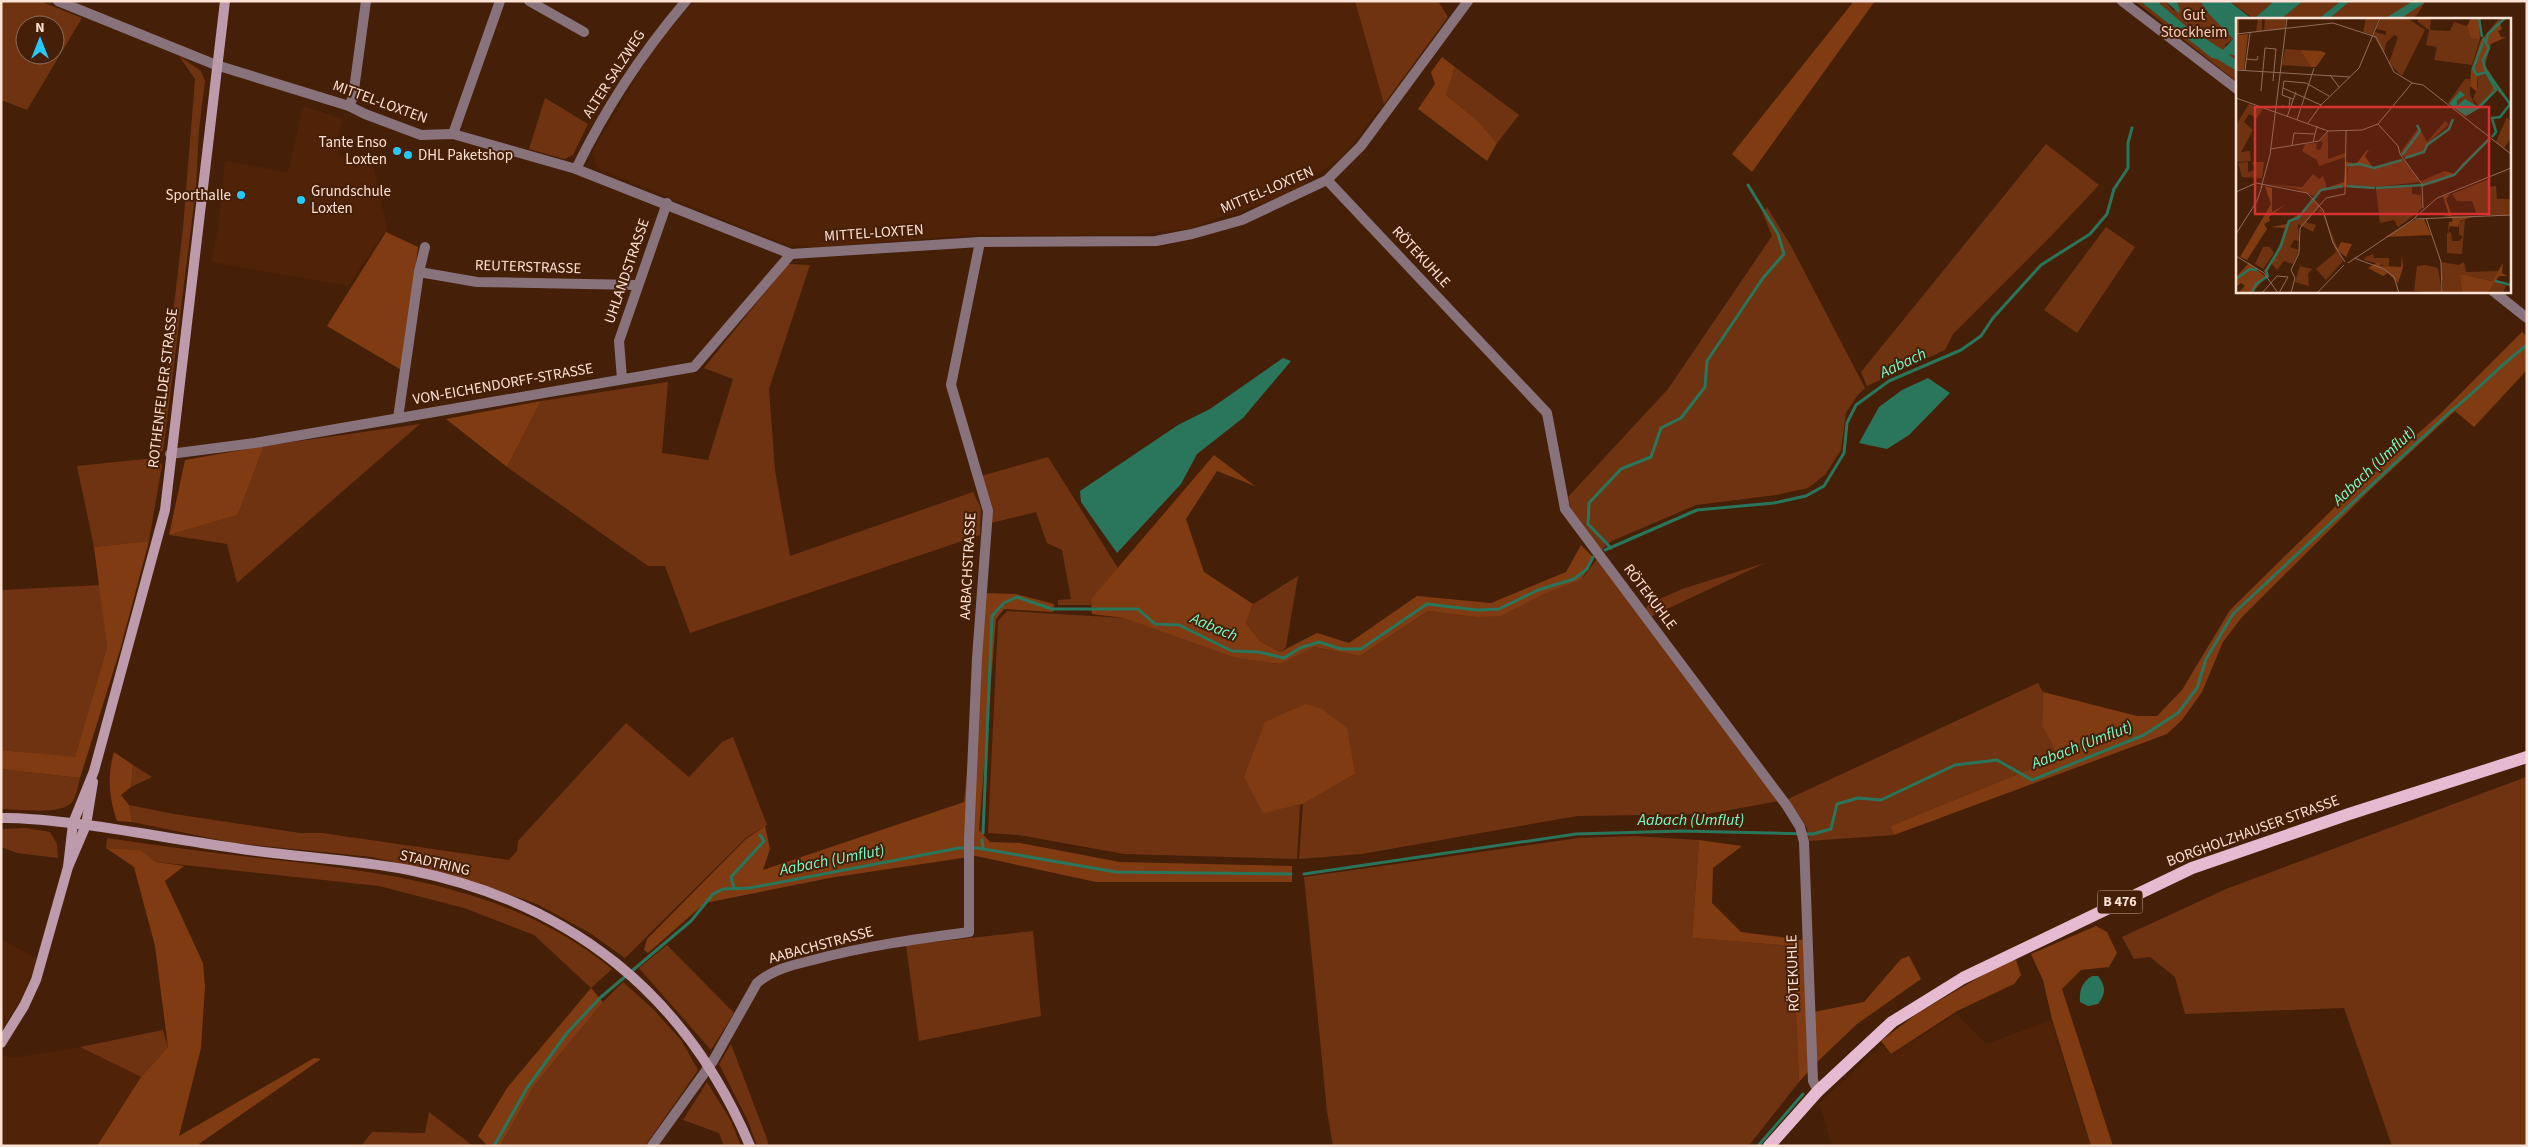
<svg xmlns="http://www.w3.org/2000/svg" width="2528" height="1147" viewBox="0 0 2528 1147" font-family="'Source Sans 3',sans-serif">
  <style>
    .built { fill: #502208 }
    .green { fill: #6f3312; fill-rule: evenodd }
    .forest { fill: #803b12 }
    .water { fill: #29765c }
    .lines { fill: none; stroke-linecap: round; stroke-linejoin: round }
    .stream { stroke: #29765c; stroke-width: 3 }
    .street { stroke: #88737d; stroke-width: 10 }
    .secondary { stroke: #bd9bac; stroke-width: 10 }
    .primary { stroke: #e6bad0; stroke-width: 12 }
    .poi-dot { fill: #24c9fe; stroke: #461f09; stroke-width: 2 }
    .labels { text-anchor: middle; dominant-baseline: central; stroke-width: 4; stroke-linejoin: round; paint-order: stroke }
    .shield { fill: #461f09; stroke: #c6a898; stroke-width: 1 }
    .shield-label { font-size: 14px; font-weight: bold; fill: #fde2d5 }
    .park-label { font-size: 15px; fill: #f9ceba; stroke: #461f09 }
    .street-label { font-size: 15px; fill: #fde2d5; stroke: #461f09 }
    .poi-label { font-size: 15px; fill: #fde2d5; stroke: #461f09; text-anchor: end }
    .water-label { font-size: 16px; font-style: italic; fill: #76fdcc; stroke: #461f09 }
    .inset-river { fill: none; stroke: #29765c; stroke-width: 2.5 }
    .inset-road { fill: none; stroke: #8f6d5b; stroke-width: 1 }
    .view { fill: #d83131; fill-opacity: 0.15; stroke: #d83131; stroke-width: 2.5 }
    .inset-edge { fill: none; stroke: #fde2d5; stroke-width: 2.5 }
  </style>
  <rect width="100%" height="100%" fill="#461f09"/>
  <g class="built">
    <path d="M695 1H1355L1384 104 1344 155 1293 192 1188 229 1133 235H972L818 247 787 245 598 169 592 152 657 43Z"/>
    <path d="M303 106 343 119 337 137 339 155 374 168 387 229 348 286 211 262 218 228 225 161 288 172Z"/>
    <path d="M1 939 38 959 22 998 1 1033Z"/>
    <path d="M1956 1014 1986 1044 2051 1020 2090 1146H1832L1819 1103 1881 1046 1892 1055Z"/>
    <path d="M80 1047 141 1077 97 1146H1V1054L12 1058Z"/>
  </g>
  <g class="green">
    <path d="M1 1H40L82 18 27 110 1 100ZM25 25H55V55H25Z"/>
    <path d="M1355 1H1438L1448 17 1384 104Z"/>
    <path d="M2135 1H2140L2163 19 2160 1H2165L2173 10H2180L2177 1H2200L2209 14 2233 39 2225 45 2229 54 2237 56V82Z"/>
    <path d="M2229 1H2274L2254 19Z"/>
    <path d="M2303 1H2341L2318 19H2281Z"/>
    <path d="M2350 1H2424L2425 2 2417 15 2411 19H2329Z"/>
    <path d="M179 56 201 71 205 81 199 130 196 188 163 451 157 452 183 228 195 79Z"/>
    <path d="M1455 67 1519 115 1497 143 1478 121 1446 95Z"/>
    <path d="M545 98 588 124 573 155 564 159 529 149Z"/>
    <path d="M2046 144 2099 185 2053 234 1953 334 1945 350 1867 386 1861 372Z"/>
    <path d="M1767 207 1791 246 1865 388 1857 396 1846 413 1841 450 1825 475 1808 488 1776 495 1696 505 1612 541 1601 550 1571 509 1568 497 1668 389 1772 236 1763 214Z"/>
    <path d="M2106 227 2135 247 2077 333 2044 310Z"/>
    <path d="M788 264 810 265 769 389 775 470 790 556 973 492 981 508 980 535 690 633 665 566H648L507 467 541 401 668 382 662 453 708 460 733 379 704 368Z"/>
    <path d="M420 424 237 583 227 544 169 535 238 515 264 446Z"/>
    <path d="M1048 457 1118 568 1091 599V605H1058V600L1071 599 1062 550 1047 543 1036 512 991 523 981 476Z"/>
    <path d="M155 458 162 465 149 541 94 547 77 466Z"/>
    <path d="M1597 559 1779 801 1708 814 1577 816 1362 854 1299 859 1303 804 1355 774 1263 812 1300 805 1297 859 1124 854 1019 835 988 833 998 621 1007 611 1125 618 1235 658 1280 664 1313 647 1360 656 1428 611 1476 617 1581 580Z"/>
    <path d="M1765 563 1650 617 1646 608 1649 604 1682 589Z"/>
    <path d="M1298 576 1286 647 1280 652 1260 641 1246 623 1253 604Z"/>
    <path d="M100 585 107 647 75 758 1 750V590Z"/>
    <path d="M2038 683 2043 692 2042 726 2056 752 2028 770 1890 826 1894 835 1809 841 1807 828 1788 799Z"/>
    <path d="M626 723 689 777 722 742 733 737 767 825 747 837 625 958 590 933 537 904 458 877 372 857 234 843 132 822 129 805 174 814 300 833H322L509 860 517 851 518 841Z"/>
    <path d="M133 765 152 777 131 787Z"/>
    <path d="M1 769 80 778C78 785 77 795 73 801 63 816 18 809 1 809Z"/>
    <path d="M2526 777 2527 1146H2392L2344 1008 2185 1014 2175 977 2150 957 2134 959 2122 937 2226 889Z"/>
    <path d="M26 828 50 832 57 844 58 858 17 853 1 847V829Z"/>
    <path d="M1634 836 1699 840 1692 938 1793 946 1799 1082 1750 1144 1748 1146H1333L1327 1111 1304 877 1579 838Z"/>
    <path d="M107 838C161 846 214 853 268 859 391 873 513 888 612 969L591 988 534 935 464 908 379 886 156 862 141 850 106 848Z"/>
    <path d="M1033 931 1041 1016 919 1041 906 945Z"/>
    <path d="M667 945 734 1013 711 1050 639 968Z"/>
    <path d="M623 982 653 1009 681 1040 698 1070 645 1146H500L534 1086 603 1002Z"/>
    <path d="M163 1030 168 1047 141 1077 80 1047Z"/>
    <path d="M731 1044 767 1139 769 1146H757L748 1121 719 1064Z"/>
    <path d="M707 1082 731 1121 741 1146H724L719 1133 683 1120Z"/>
    <path d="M429 1112 473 1146H361L372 1132 425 1133Z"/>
  </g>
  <g class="forest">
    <path d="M1854 1H1875L1752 172 1732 154Z"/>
    <path d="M1442 57 1455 67 1446 95 1478 121 1497 143 1487 161 1418 109 1435 84 1431 72Z"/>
    <path d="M386 232 418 247 403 371 327 326Z"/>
    <path d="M2522 332 2527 336V370L2474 427 2455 411 2373 487 2242 617 2223 642 2202 692 2182 720 2167 734 1894 835 1890 826 2028 770 2056 752 2042 726 2043 692 2137 716H2157L2182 690 2230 610 2336 506 2440 414Z"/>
    <path d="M541 401 507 467 446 419Z"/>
    <path d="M264 446 238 515 169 535 185 460Z"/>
    <path d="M1214 455 1255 486 1217 471 1186 519 1204 572 1253 604 1246 623 1260 641 1280 652 1317 633 1349 643 1417 596 1491 603 1566 572 1581 545 1594 558 1581 580 1543 594 1501 616 1476 617 1428 611 1360 656 1314 647 1280 664 1235 658 1124 618 1092 614 1091 599Z"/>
    <path d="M149 541 120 650 80 778 1 769V750L75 757 107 647 94 547Z"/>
    <path d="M985 593 1016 594 1054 604 1053 612 1004 609 996 619 979 830 990 842 1020 843 1120 862 1292 866V882H1096L976 856 835 877 705 903 648 953 644 950 647 939 746 839 765 826 770 849 763 870 964 802Z"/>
    <path d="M1306 704 1322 709 1347 728 1355 774 1303 804 1263 813 1244 777 1265 722Z"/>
    <path d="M114 752 133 765 131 787 121 795 129 805 132 822 117 821C109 797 107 777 114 752Z"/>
    <path d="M1699 840 1742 846 1713 868 1712 903 1741 932 1803 940 1808 1072 1799 1082 1793 946 1692 938Z"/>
    <path d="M106 848 141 850 156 862 184 866 165 881 203 963 205 986 201 1048 179 1136 314 1058 321 1059 196 1146H97L141 1077 168 1047 155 946 134 867Z"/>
    <path d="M2096 926 2107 932 2117 953 2109 967 2081 970 2062 989 2113 1146H2091L2052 1019 2043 980 2031 954Z"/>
    <path d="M1909 956 1921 979 1857 1024 1815 1064 1814 1012 1864 1002 1901 959Z"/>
    <path d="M2016 960 2021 975 2014 984 1957 1011 1891 1054 1881 1041 1918 1013 2007 961Z"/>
    <path d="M591 988 603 1002 534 1086 500 1146H488L478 1136 507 1088Z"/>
  </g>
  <g class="water">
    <path d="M2140 1H2177L2180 10 2179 13 2165 1H2160V4L2187 27 2223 50 2233 39 2209 14 2200 1H2229L2252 19H2237V56L2228 54 2237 61V71L2217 59 2212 58Z"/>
    <path d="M2274 1H2303L2281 19H2254Z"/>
    <path d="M2341 1H2350L2329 19H2318Z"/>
    <path d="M2408 1 2424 3 2400 19H2384L2410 3Z"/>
    <path d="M1283 358 1291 361 1243 418 1197 454 1181 484 1117 553 1081 502 1080 491 1178 425 1210 409Z"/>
    <path d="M1928 378 1950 393 1909 435 1887 449 1859 443 1879 407 1902 390Z"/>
    <path d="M2092 976H2098C2106 986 2106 994 2098 1004L2088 1006 2080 1002C2079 990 2082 982 2092 976Z"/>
  </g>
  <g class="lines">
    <g class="stream">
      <path d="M1611 548 1588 524 1589 503 1621 469 1651 457 1661 428 1681 418 1705 387 1707 361 1763 278 1784 254 1778 234 1748 185"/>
      <path d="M1605 550 1697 510 1774 503 1806 496 1824 486 1844 453 1847 423 1856 405 1889 381 1961 350 1981 336 1993 318 2041 265 2090 234 2107 214 2114 189 2128 168V143L2132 128"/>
      <path d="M983 833 992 616 1004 603 1017 597 1052 609H1138L1155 624 1179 625 1232 651 1259 652 1284 658 1300 648 1319 642 1341 649H1361L1427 604 1477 610 1499 609 1538 590 1574 579 1587 569 1593 557"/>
      <path d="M982 840 983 849"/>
      <path d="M1304 874 1576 834 1682 831 1813 834 1831 829 1837 804 1858 798 1881 800 1955 765 1997 760 2032 780 2144 735 2178 713 2197 688 2206 659 2233 614 2451 411C2478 390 2500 365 2527 345"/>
      <path d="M734 888 731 877 764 841 760 835"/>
      <path d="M494 1146 527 1088 567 1033 601 997 691 921 713 894 723 889 750 888 959 848H978L1116 872 1291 874"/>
      <path d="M1758 1146 1803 1094"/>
    </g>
    <g class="street">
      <path d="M58 1 216 65 349 106 365 114 421 135 453 134 576 169 791 254 980 242 1156 241 1192 234 1242 220 1327 180 1361 146 1468 1"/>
      <path d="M529 1 584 32"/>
      <path d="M2122 1 2237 89"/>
      <path d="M349 106 353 97 366 1"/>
      <path d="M453 134 500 1"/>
      <path d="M576 169C606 107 641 54 686 1"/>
      <path d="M1327 180 1547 413 1565 509 1787 806 1800 827 1804 842 1813 1081 1818 1091"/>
      <path d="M419 272 425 247"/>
      <path d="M2493 291 2527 318"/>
      <path d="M622 379 619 341 667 203"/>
      <path d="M398 418 419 272 477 282 637 285"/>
      <path d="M170 454 255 443 694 367 791 254"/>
      <path d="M652 1146 713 1061 757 983C773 969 793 965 813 960 865 946 916 939 969 932V840L977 658 988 511 951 385 980 242"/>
    </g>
    <g class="secondary">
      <path d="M1 818C31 817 59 822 88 825 137 832 186 841 235 848 293 857 351 859 409 870 570 902 686 994 750 1146"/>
      <path d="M68 867 73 823 94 771 165 510 225 1"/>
      <path d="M1 1043 24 1006 36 980 68 867 86 825 93 782"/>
    </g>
    <path class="primary" d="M1769 1146 1818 1091 1892 1022 1963 978 2192 868 2349 814 2527 757"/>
  </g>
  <g class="poi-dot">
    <circle cx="397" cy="151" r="5"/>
    <circle cx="408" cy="155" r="5"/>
    <circle cx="241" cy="195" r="5"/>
    <circle cx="301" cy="200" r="5"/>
  </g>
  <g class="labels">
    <rect class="shield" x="2097.5" y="890.5" width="45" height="23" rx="4"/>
    <g class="shield-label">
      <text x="2120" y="902">B 476</text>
    </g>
    <g class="park-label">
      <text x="2194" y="15">Gut<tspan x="2194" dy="17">Stockheim</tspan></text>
    </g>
    <g class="street-label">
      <text transform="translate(614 74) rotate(-57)">ALTER SALZWEG</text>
      <text transform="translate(380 102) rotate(20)">MITTEL-LOXTEN</text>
      <text transform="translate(1267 190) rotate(-23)">MITTEL-LOXTEN</text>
      <text transform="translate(874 233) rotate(-4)">MITTEL-LOXTEN</text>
      <text transform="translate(1421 257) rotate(47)">RÖTEKUHLE</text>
      <text transform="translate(528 267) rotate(2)">REUTERSTRASSE</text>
      <text transform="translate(627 271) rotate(-71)">UHLANDSTRASSE</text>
      <text transform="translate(503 384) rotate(-10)">VON-EICHENDORFF-STRASSE</text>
      <text transform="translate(163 388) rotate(-83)">ROTHENFELDER STRASSE</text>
      <text transform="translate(968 566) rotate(-87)">AABACHSTRASSE</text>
      <text transform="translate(1650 597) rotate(53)">RÖTEKUHLE</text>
      <text transform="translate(2253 831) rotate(-20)">BORGHOLZHAUSER STRASSE</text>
      <text transform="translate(435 863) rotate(13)">STADTRING</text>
      <text transform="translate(821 945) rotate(-15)">AABACHSTRASSE</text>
      <text transform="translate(1793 973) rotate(-92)">RÖTEKUHLE</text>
    </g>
    <g class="poi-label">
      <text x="387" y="142">Tante Enso<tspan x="387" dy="17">Loxten</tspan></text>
      <text x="418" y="155" text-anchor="start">DHL Paketshop</text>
      <text x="311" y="191" text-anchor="start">Grundschule<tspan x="311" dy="17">Loxten</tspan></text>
      <text x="231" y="195">Sporthalle</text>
    </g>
    <g class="water-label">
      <text transform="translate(1903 363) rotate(-25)">Aabach</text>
      <text transform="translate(2374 466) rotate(-43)">Aabach (Umflut)</text>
      <text transform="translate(1214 627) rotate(23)">Aabach</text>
      <text transform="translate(2082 745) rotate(-21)">Aabach (Umflut)</text>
      <text x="1691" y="820">Aabach (Umflut)</text>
      <text transform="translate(832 860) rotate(-11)">Aabach (Umflut)</text>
    </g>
  </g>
  <g transform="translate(2236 18)">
    <rect width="275" height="275" fill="#461f09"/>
    <path d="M22 0H26V12H28L29 0H50L49 11 20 14ZM130 0H143L136 17 127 14ZM145 0H171L189 12 166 58 153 45 162 19 158 17 150 25 148 36 137 17 139 14 150 17V13L140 11ZM182 0H195L194 12 214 13 218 4 234 9 244 21 236 47 198 42 201 29 190 27 193 12 182 4ZM49 31 64 32 75 49 46 47ZM249 54 257 68 252 80 249 86 229 99 212 85 229 61H234V76L238 85 243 89 237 81 242 68 241 58ZM13 86 27 91 21 100 13 96 8 104 17 112 5 134 14 133 15 143 0 144V107ZM271 99 275 104V120L268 130 260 124ZM209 103 213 106 191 126 187 135 168 139 164 135 183 109 191 124ZM92 114V141L109 135 110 139 83 148 81 142 66 133 69 126 81 125 80 131 84 132 87 125 84 123ZM167 141 184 164 139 169 111 167 112 146 145 150ZM12 144V154L19 152 16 144H28L26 160 6 159 2 145ZM208 153 209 159 187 167 185 163ZM77 156 83 161 87 158 90 166 77 178 61 171 31 166 66 169ZM253 161 254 169 260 168 261 181H275V197H241L236 183H221L216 176ZM176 167V176L185 177 186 190 181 195 162 209 158 202 144 205 140 171ZM77 180 84 188 70 204 80 207 77 214 62 206 63 223 58 222 54 229 63 232 57 246 48 243 41 252 35 245 44 243 38 241 54 203 62 201ZM85 190 107 243 90 262 80 251 100 234 86 194 82 193ZM229 201 226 236 211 235V215L215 214 216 223H223L227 219 223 216V205ZM27 229H34L38 235 27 251 19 246ZM137 236 138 240H153V249L129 242 128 240ZM205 244 223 247 228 244 230 254 262 253 256 263 224 256 226 275H207ZM189 247 202 250 206 275 178 273 181 248ZM64 248 76 251 72 256 73 268 59 264ZM259 264 270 268 267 275H252Z" fill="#6f3312"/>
    <path d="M0 0H3V17L12 16 8 52 0 51ZM235 0H243L244 21 235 20 231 8ZM264 0H268L263 2 266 11 262 13 265 19H270L255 26 249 47 273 85 259 70 249 86 257 68 249 54 241 58V74L234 68 235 52 245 22ZM64 32 85 33 90 35 80 49H75ZM253 120 255 122 227 147 220 157 194 167 209 159 208 153 219 156 226 146ZM131 132 135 134 132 133 129 138 137 150 167 141 145 150H133L120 146ZM110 144 117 145 111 147V167L139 171 109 169 84 173 79 177 90 166V170L108 164ZM29 168 36 170V194L49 187 33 199 34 203 28 206 31 211 11 242 4 239 35 186ZM214 176 210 181 216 198 236 199 224 203 222 209 214 208 212 214 213 204H216L217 199 206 198 213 197 207 178ZM63 196 62 201 54 203 45 228 38 240 44 243 35 245 30 253 32 259 28 253 42 231 49 210 35 209 51 206 52 203ZM188 201 195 217 149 219 178 202ZM105 224 116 226 110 239 101 232ZM166 238 167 250 162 265 152 255 147 258 132 250 142 244 145 248 165 249ZM13 245 30 259 16 275H2L9 268 5 265 0 269V259ZM267 245 266 255 272 258H263L252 275H226L224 256 256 263Z" fill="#803b12"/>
    <path d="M224 73 229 77 221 82V88L229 81 244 90 230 98 213 86Z" fill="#29765c"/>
    <path class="inset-river" d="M243 0 246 19M247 20 253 30 247 42 249 51 274 86M250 24 252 16 269 0M242 90 260 72 250 54 241 57 237 51 247 24M256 119 260 114 256 100 264 99 275 85M166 137 184 113 181 107M169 140 188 134 191 127 213 111 217 101M111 147 124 146 138 150 166 142M111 168 139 170M140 170 187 167 218 157 253 121M0 261 14 251 21 252M259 263 275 267M16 275 20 266 32 258 30 253 45 228 53 203 62 200 85 172 107 168"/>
    <path class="inset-road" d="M0 16 97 5 140 19 158 54 176 65 187 67 275 136M10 41 21 42 22 38M0 52 114 59M9 52 14 15M94 57 103 69M47 70 48 63 70 65 93 78M25 73 29 30 40 31 37 63M0 80 92 113 126 112 142 106 176 65M57 81 46 77 47 70 85 87M46 88 53 89 54 80M51 99 60 74M61 102 78 50M72 105 85 87 123 50 144 0M142 106 162 128 164 136 186 166 187 190M77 124 81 108M56 128 58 115 78 116M35 131 83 123 92 113M25 170 34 137 51 0M0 174 20 165 71 175 87 192 97 225 109 244M190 200 205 244 206 275M179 201 275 197M0 216 21 183 26 168M0 238 28 255 42 275M118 240 148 251 158 259 163 275M112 245 175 203 201 180 275 150M26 275 41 258 52 259 43 275M55 275 59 260 55 252 63 235 64 210 90 180 109 176 110 112M81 275 108 247"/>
    <path class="view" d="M19 89H253V196H19Z"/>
    <rect width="275" height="275" class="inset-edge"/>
  </g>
  <rect width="2528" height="1147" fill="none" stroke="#fde2d5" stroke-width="5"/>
  <g transform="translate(40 40)"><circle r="24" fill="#461f09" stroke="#8f6d5b"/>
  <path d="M0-4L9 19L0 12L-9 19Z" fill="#24c9fe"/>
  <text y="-8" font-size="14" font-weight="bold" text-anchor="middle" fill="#fde2d5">N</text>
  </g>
</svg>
